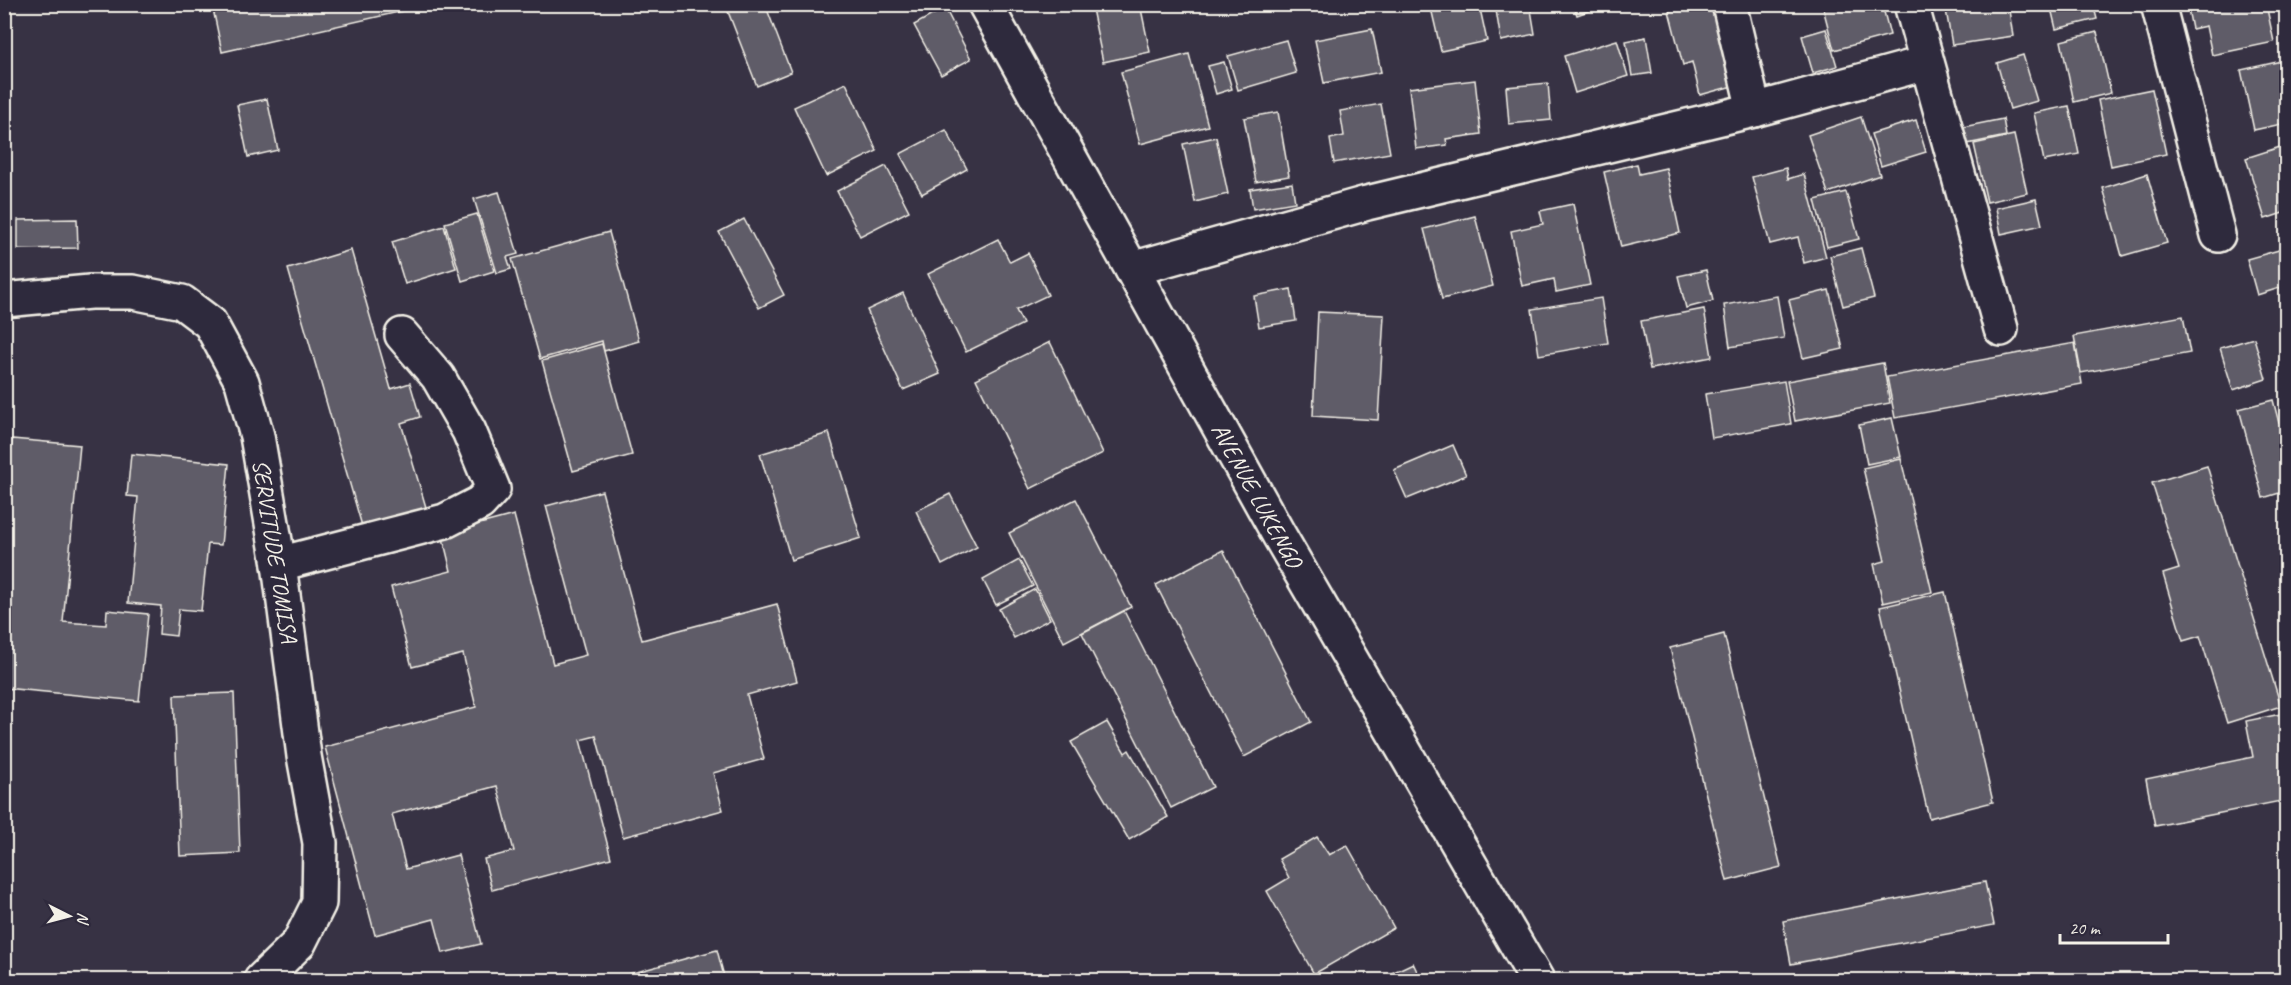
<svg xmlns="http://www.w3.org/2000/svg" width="2291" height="985" viewBox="0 0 2291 985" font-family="Caveat,sans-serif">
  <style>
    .building { fill: #5f5c67; stroke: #f4f1e8; stroke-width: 1.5 }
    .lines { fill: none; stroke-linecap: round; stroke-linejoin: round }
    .minor-casing { stroke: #f4f1e8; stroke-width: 38 }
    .minor { stroke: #2f2a3d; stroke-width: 33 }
    .labels { text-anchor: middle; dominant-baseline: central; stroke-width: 6; stroke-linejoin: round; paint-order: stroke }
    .street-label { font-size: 24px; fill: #f4f1e8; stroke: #2f2a3d }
  </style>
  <rect width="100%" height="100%" fill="#373244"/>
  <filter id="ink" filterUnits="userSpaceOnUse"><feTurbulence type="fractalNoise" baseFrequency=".0167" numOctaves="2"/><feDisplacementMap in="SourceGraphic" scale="12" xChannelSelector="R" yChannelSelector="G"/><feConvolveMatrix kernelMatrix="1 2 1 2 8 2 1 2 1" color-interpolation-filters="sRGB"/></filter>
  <g filter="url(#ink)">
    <g class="building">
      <path d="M212 4H420L421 7 222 52Z"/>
      <path d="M725 4H765L791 72 757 86Z"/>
      <path d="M1091 4H1140L1150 52 1103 62Z"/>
      <path d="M1449 4H1479L1487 41 1441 51 1431 8Z"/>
      <path d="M1495 4H1530L1535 34 1501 41Z"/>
      <path d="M1573 4H1608L1577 15Z"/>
      <path d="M1695 4H1720L1740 84 1700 95 1692 62 1683 65 1669 11Z"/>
      <path d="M1822 4H1882L1890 35 1834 50Z"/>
      <path d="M1945 4H2008L2013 36 1952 45Z"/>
      <path d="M2050 4H2093L2097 19 2056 29Z"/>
      <path d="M2187 4H2266L2274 42 2212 55 2206 26 2192 29Z"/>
      <path d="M945 8 971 59 941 75 914 25Z"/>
      <path d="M1372 29 1381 72 1324 83 1315 40Z"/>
      <path d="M1826 29 1837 66 1813 73 1802 36Z"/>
      <path d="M2097 32 2111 93 2074 102 2061 41Z"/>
      <path d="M1646 37 1652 73 1632 76 1626 41Z"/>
      <path d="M1286 40 1296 73 1238 90 1228 56Z"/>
      <path d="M1617 40 1628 76 1575 93 1564 56Z"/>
      <path d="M1189 54 1208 126 1140 144 1121 72Z"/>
      <path d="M2023 55 2037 101 2010 109 1997 63Z"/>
      <path d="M2286 60V123L2254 130 2241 70Z"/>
      <path d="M1224 62 1232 89 1216 94 1208 66Z"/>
      <path d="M1475 80 1481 134 1446 139 1447 145 1416 149 1409 88Z"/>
      <path d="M846 83 877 151 826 176 794 107Z"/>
      <path d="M1548 83 1551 120 1509 124 1506 87Z"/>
      <path d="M2152 89 2166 154 2111 166 2098 100Z"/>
      <path d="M267 99 278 150 248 157 237 105Z"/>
      <path d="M1381 104 1390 153 1334 163 1330 139 1344 136 1340 111Z"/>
      <path d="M2069 106 2079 154 2044 161 2034 113Z"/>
      <path d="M1278 112 1289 176 1256 182 1244 118Z"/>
      <path d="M1861 117 1880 175 1828 193 1808 135Z"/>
      <path d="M2003 119 2006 136 1962 145 1958 128Z"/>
      <path d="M1916 120 1926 152 1881 166 1871 134Z"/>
      <path d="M946 130 967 169 922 194 900 154Z"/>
      <path d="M2014 135 2027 193 1987 202 1974 144Z"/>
      <path d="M1216 137 1228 194 1195 202 1183 144Z"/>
      <path d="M2286 145V212L2265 219 2246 158Z"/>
      <path d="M1637 164 1639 174 1666 168 1680 233 1621 247 1604 172Z"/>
      <path d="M886 166 909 211 860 236 837 191Z"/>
      <path d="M1786 168 1788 179 1804 174 1826 257 1804 263 1798 237 1770 244 1752 177Z"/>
      <path d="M2147 174 2167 243 2122 256 2103 188Z"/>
      <path d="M1292 183 1295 202 1253 209 1250 189Z"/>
      <path d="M499 192 518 254 507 257 511 269 497 273 474 199Z"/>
      <path d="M1846 192 1859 239 1827 247 1815 200Z"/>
      <path d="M2036 199 2042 225 2001 234 1996 208Z"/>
      <path d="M1573 204 1590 285 1556 292 1554 279 1522 286 1511 231 1543 224 1540 211Z"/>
      <path d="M477 214 494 271 462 281 445 223Z"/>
      <path d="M1475 216 1493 286 1442 299 1424 229Z"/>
      <path d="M77 219 78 248 18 249V220Z"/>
      <path d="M744 219 784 295 759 308 719 232Z"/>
      <path d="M444 226 456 268 405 284 392 242Z"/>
      <path d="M609 232 639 341 604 351 602 341 540 359 512 259Z"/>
      <path d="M998 239 1010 262 1028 253 1048 295 1016 310 1023 324 966 352 928 274Z"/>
      <path d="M1861 248 1874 298 1843 306 1830 256Z"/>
      <path d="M2286 248V286L2257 295 2247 259Z"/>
      <path d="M351 250 391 389 410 383 420 417 401 423 428 514 364 533 288 269Z"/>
      <path d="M1706 270 1713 301 1686 308 1678 276Z"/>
      <path d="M1291 289 1296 321 1259 327 1254 296Z"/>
      <path d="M1829 290 1843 349 1803 358 1789 300Z"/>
      <path d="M903 293 940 374 903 390 867 310Z"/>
      <path d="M1777 296 1784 338 1730 347 1724 305Z"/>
      <path d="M1601 298 1608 343 1539 355 1532 309Z"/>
      <path d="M1704 309 1712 357 1650 369 1641 321Z"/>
      <path d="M1318 312 1384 315 1378 420 1313 416Z"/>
      <path d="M2183 316 2190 353 2081 373 2074 336Z"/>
      <path d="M2254 338 2266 379 2233 390 2220 348Z"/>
      <path d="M1050 342 1103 453 1030 489 976 379Z"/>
      <path d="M2075 343 2082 384 1895 418 1887 377Z"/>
      <path d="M602 344 632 455 573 471 542 361Z"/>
      <path d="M1883 363 1890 403 1795 421 1787 381Z"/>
      <path d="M1784 381 1791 424 1712 438 1705 394Z"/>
      <path d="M2273 400 2279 423 2286 421V491L2263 498 2239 409Z"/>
      <path d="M1892 418 1901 457 1867 464 1859 425Z"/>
      <path d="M829 433 861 538 791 560 760 454Z"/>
      <path d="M12 439 80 445 63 622 106 625 107 610 148 614 139 701 4 688V510Z"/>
      <path d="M1453 445 1466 475 1407 499 1394 470Z"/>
      <path d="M131 454 229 464 221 545 208 544 201 611 179 609 176 636 159 634 161 606 128 603 138 497 127 496Z"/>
      <path d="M1901 459 1932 592 1883 603 1874 564 1885 561 1863 468Z"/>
      <path d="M2207 466 2281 706 2227 723 2200 636 2183 641 2163 574 2179 569 2152 483Z"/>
      <path d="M602 491 642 640 777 604 797 681 747 695 764 759 713 773 723 810 623 837 596 736 580 740 611 858 492 890 484 859 514 851 497 786 392 814 406 869 458 855 481 944 443 953 434 919 375 935 325 747 476 707 463 654 412 667 391 587 451 571 442 534 514 515 553 664 586 655 546 506Z"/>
      <path d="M950 494 977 547 942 565 916 511Z"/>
      <path d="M1076 499 1131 607 1064 642 1009 533Z"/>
      <path d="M1223 550 1311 722 1244 757 1156 585Z"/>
      <path d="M1019 560 1033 586 996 605 983 580Z"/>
      <path d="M1035 589 1050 619 1014 638 999 609Z"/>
      <path d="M1945 592 1993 802 1929 818 1880 607Z"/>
      <path d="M1124 611 1213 787 1171 808 1082 633Z"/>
      <path d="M1724 634 1781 867 1727 881 1670 648Z"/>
      <path d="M234 693 240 853 180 856 174 695Z"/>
      <path d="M2286 713V800L2155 826 2146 779 2253 757 2246 721Z"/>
      <path d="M1107 722 1125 753 1129 750 1168 817 1129 840 1071 742Z"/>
      <path d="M1317 837 1329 855 1347 845 1394 928 1314 974 1267 891 1289 878 1279 859Z"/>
      <path d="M1985 882 1994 925 1791 964 1783 921Z"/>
      <path d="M717 950 725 980H624L622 976Z"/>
      <path d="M1413 963 1421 980H1377Z"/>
    </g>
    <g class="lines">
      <g class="minor-casing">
        <g id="minor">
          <path d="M985 4 1279 535 1537 980"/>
          <path d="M1729 4 1754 110"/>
          <path d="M1911 4 2001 329"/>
          <path d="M2158 4 2218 235"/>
          <path d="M1132 269 1367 203 1754 110 1926 63"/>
          <path d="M4 300 90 292H133L182 302 210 323 242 382 257 436 279 564 304 756 320 843 319 903 299 943 261 980"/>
          <path d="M279 564 445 521 480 503 493 489 469 431 438 377 402 335"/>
        </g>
      </g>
      <use href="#minor" class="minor"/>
    </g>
  </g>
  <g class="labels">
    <g class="street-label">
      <text transform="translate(1257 495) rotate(61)">AVENUE LUKENGO</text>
      <text transform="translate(275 551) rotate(81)">SERVITUDE TOMISA</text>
    </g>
  </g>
  <rect width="2291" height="985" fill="none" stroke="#2f2a3d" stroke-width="24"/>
  <rect x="12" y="12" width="2267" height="961" fill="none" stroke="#f4f1e8" stroke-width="2" filter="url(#ink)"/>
  <g transform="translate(69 916) rotate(96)" stroke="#2f2a3d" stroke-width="4.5" paint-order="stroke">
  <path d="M0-4.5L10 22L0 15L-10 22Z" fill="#f4f1e8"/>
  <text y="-9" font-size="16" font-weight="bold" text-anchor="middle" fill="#f4f1e8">N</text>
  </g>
  <path d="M2060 934v9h108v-9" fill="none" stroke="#f4f1e8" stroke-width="3"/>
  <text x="2069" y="934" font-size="18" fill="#f4f1e8" stroke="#2f2a3d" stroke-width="4.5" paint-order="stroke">20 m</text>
</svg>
